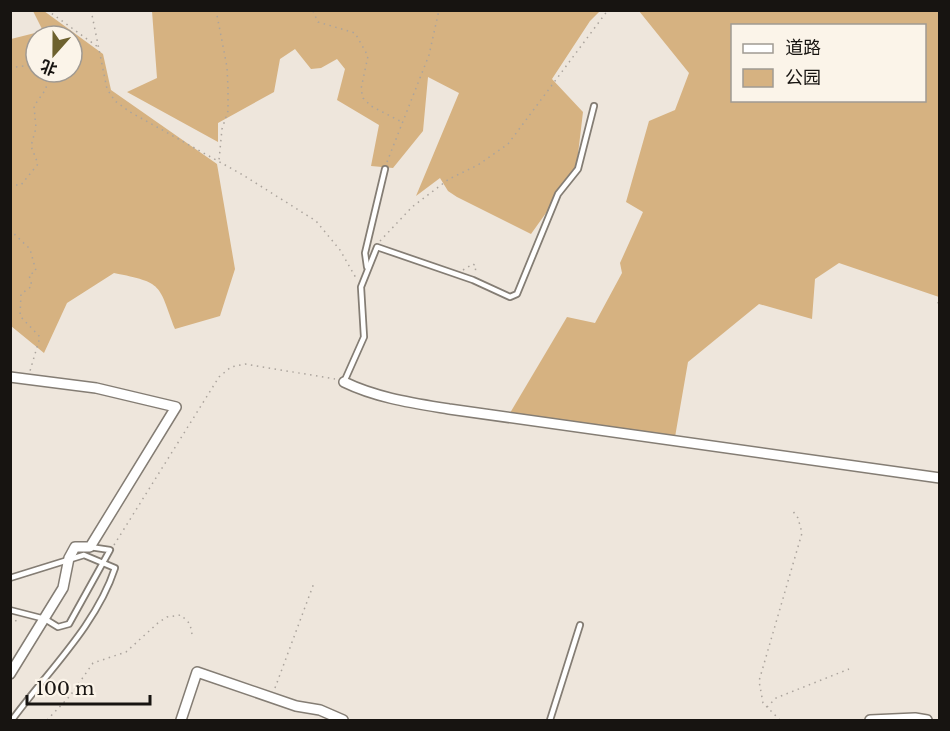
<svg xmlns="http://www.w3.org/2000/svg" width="950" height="731" viewBox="0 0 950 731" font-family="'Libre Baskerville','Noto Sans SC',serif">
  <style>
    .green { fill: #d6b281; fill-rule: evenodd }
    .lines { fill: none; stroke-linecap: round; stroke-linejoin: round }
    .service-casing { stroke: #847d74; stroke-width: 8 }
    .minor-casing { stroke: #847d74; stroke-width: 12 }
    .path { stroke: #aba49d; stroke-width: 1.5; stroke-dasharray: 1.5 4.5; stroke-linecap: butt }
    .service { stroke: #fff; stroke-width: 4.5 }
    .minor { stroke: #fff; stroke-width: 9 }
  </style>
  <rect width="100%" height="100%" fill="#eee6dc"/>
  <g class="green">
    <path d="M33 11H44L103 54 111 90 217 164 235 269 220 316 175 329C158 284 164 283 114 273L67 303 44 353 11 326V39L43 31ZM36 36H72V72H36Z"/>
    <path d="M152 11H600L590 21 552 79 583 112 576 171 531 234 457 197 448 191 440 178 416 196 459 93 428 77 423 131 393 168 371 166 379 125 337 100 345 69 337 59 321 68 311 69 295 49 280 59 274 92 218 123V142L127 92 157 78Z"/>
    <path d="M639 11H939V297L839 263 815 279 812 319 759 304 688 362 675 437 510 413 567 317 595 323 622 273 620 263 643 212 626 202 649 121 675 110 689 73ZM732 26H924V100H732Z"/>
  </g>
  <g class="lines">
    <g class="service-casing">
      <g id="service">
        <path d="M367 267 365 253 385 169"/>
        <path d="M344 382 364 337 361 287 377 247 473 280 510 297 517 294 558 194 578 169 594 106"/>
        <path d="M10 578 84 555 115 568C96 626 47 672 12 720"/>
        <path d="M10 610 45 619 58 627 69 624 110 550 90 547"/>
        <path d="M550 720 580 625"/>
      </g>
    </g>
    <g class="minor-casing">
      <g id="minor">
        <path d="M10 377 96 388 176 407 90 547H75L69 558 63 588 10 674"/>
        <path d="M344 382C377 398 413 403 449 409L940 478"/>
        <path d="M181 720 197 672 296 706 320 710 343 720"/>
        <path d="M870 720 915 718 927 720"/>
      </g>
    </g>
    <g class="path">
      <path d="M47 10 98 47"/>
      <path d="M91 10 107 89 115 101 130 112 243 175 316 221 340 250 356 278"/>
      <path d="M216 10 227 67 228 88V111L222 129 219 160"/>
      <path d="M313 11 318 22 355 33 368 56 361 89 363 98 371 106 400 121"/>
      <path d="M72 37 78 36"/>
      <path d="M10 68 36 64"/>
      <path d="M387 162 429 55 439 10"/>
      <path d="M10 185H21L38 164 31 146 36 128 34 106 46 89 48 72"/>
      <path d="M10 230 30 249 36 271 29 275 32 286 21 294 20 316 40 337 30 371"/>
      <path d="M380 241 412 207 449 179 478 165 508 144 608 10"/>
      <path d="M463 270 473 264 476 266 475 273"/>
      <path d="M938 302 940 313"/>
      <path d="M114 545 219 377 231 367 245 364 335 379"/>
      <path d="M10 624 17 620"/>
      <path d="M275 688 314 583"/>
      <path d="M767 707 776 698 849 669"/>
      <path d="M47 720 70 696 93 663 126 652 159 622 167 617 181 615 190 624 192 634"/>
      <path d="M780 720 763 703 759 681 802 533 798 518 792 510"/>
    </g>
    <use href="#service" class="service"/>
    <use href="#minor" class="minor"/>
  </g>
  <rect width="950" height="731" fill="none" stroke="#171411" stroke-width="24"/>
  <rect x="731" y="24" width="195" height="78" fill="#fbf4e9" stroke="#a09a93" stroke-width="1.5"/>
  <rect x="743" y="44" width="30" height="9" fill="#ffffff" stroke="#a09a93" stroke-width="1.5"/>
  <text x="785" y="54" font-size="18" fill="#171411">道路</text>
  <rect x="743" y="69" width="30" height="18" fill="#d6b281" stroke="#a09a93" stroke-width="1.5"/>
  <text x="785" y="84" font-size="18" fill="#171411">公园</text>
  <g transform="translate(54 54) rotate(201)"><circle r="28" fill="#fbf4e9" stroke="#a09a93" stroke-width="1.5"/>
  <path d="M0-4.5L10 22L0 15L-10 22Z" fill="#6d612e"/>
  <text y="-9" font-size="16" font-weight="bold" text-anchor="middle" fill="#171411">北</text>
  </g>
  <path d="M27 695v9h123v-9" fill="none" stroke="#171411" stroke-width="3"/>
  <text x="36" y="695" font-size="18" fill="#171411" stroke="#fbf4e9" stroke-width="4.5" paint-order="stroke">100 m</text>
</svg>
